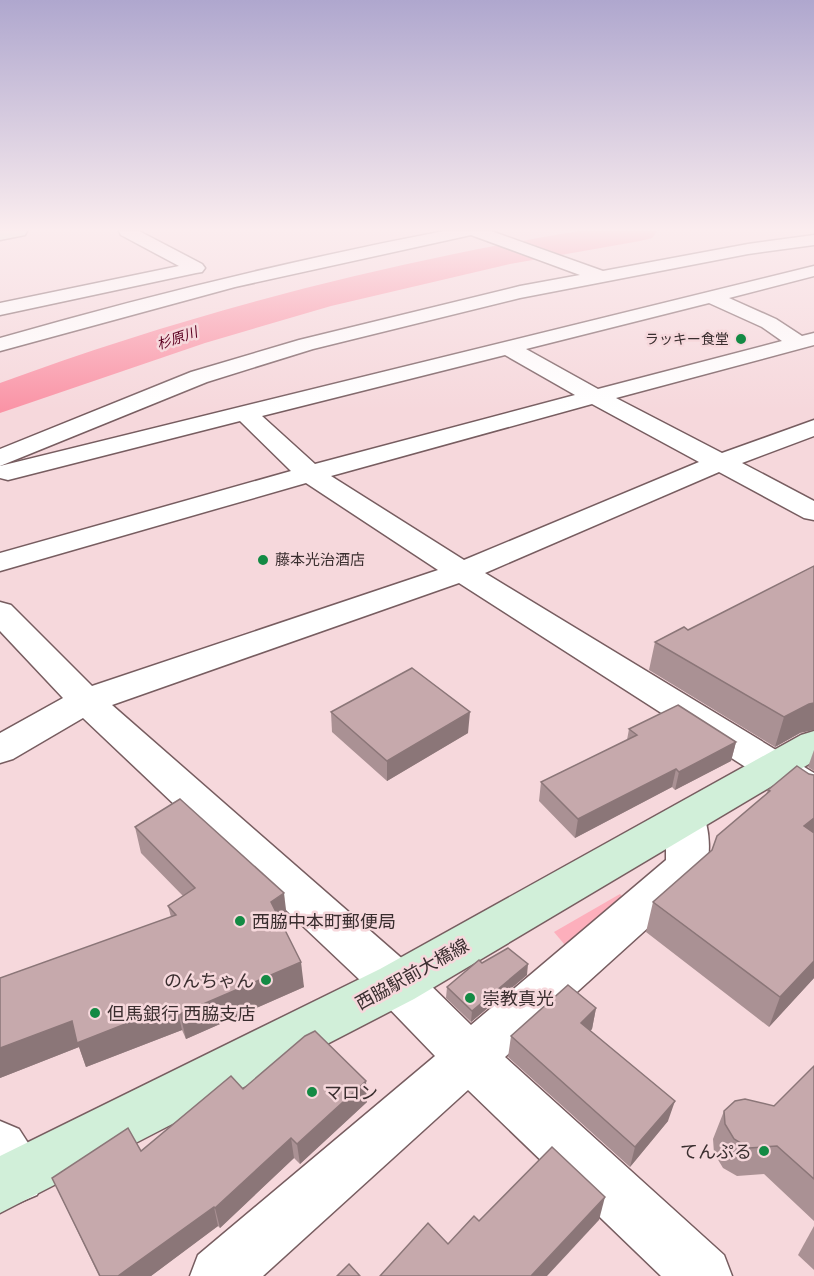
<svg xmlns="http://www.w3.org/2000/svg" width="814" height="1276" viewBox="0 0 814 1276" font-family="Raleway,'Noto Sans JP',sans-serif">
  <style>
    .green { fill: #fdafbc }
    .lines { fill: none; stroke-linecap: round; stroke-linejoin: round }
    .river { fill: #fa94a6; fill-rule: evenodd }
    .street-casing { stroke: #775d60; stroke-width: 3 }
    .secondary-casing { stroke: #775d60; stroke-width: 3 }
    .street { fill: #fff; fill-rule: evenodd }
    .secondary { fill: #d1efd9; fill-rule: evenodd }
    .wall { fill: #aa9194 }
    .shaded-wall { fill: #8b7678 }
    .building { fill: #c6a9ac; stroke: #8b7678; stroke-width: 1.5 }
    .poi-dot { fill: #138a44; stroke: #f6d8dc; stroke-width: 2 }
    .labels { text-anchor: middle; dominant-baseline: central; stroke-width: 5; stroke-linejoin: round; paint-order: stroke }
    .far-water-label { font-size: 14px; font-style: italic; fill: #5c0021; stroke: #f6d8dc }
    .far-poi-label { font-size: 14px; fill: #3a2e2f; stroke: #f6d8dc; text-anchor: end }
    .poi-label { font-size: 15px; fill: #3a2e2f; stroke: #f6d8dc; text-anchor: start }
    .near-poi-label { font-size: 18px; fill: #3a2e2f; stroke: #f6d8dc; text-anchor: start }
    .near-street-label { font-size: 18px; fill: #3a2e2f; stroke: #f6d8dc }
  </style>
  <rect width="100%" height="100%" fill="#f6d8dc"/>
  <path class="green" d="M620 894 627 901 570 951 554 932Z"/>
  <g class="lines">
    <path class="river" d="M579 231H657L652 238 640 241 510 264 331 306 205 343 0 413V383C187 314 383 263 579 231Z"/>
    <g class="street-casing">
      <g id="street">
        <path d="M119 231H139L202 264 205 268 202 272 196 273 0 315V303L179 266 121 235Z"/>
        <path d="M444 231H491L603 271 748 244 814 235V245L748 254 520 298 313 349 207 382 0 466V449L191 372 299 340 520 286 580 275 471 235 235 287 0 351V338C146 296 294 260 444 231Z"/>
        <path d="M814 266V276L729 298 776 319 802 336 814 333V345L616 398 722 453 814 420V436L742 463 814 501V520L804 518 719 472 485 573 814 773V806L800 802 459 583 112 705 414 969 471 1025 666 860V819L672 808 686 804 700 808C711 827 712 860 702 879L505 1057 724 1255 732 1276H661L468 1090 263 1276H190L198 1255 435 1056 380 999 83 718 13 759 0 763V733L63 698 0 631V602L11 605 92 686 438 570 306 483 0 571V553L291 471 240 421 8 480 0 478V466ZM709 303 762 327 782 341 598 389 526 349ZM505 355 575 395 315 464 262 416ZM592 404 699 462 464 560 331 476Z"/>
        <path d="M0 1121 19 1129 37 1157 45 1176 37 1195 18 1203 0 1196Z"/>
      </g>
    </g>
    <g class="secondary-casing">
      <g id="secondary">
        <path d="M0 231H27L25 235 0 240Z"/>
        <path d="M814 731V761L414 999 0 1213V1156L380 969 801 735Z"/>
      </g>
    </g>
    <use href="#street" class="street"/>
    <use href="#secondary" class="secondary"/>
  </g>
  <g class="wall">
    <path d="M814 566 800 733 775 747 649 670 655 642 688 630Z"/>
    <path d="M331 712 468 733 387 781 332 732Z"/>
    <path d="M629 729 736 742 731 761 675 790 672 787 575 838 539 801 541 782 627 740Z"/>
    <path d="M814 750V771L808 767Z"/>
    <path d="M809 774 814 775V978L769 1027 646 932 653 902 712 850 766 794 768 790Z"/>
    <path d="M135 827 287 918 281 922 304 987 186 1039 182 1030 86 1067 79 1047 0 1078V978L171 917 168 906 183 896 141 853Z"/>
    <path d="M482 963 527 975 471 1022 446 998 447 987Z"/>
    <path d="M596 1008 592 1029 590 1031 668 1121 630 1167 508 1057 511 1036Z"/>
    <path d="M814 1066V1221L764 1174 737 1176 723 1168 714 1153 713 1139 724 1111 774 1106Z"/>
    <path d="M243 1089 367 1102 300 1164 294 1158 220 1228 218 1226 151 1276H99L52 1178 141 1151Z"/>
    <path d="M814 1226V1270L798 1255Z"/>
  </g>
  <g class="shaded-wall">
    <path d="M814 703V730L800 733 775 747 784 717 809 704Z"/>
    <path d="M470 712 468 733 387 781V761Z"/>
    <path d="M736 742 731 761 675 790 679 772Z"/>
    <path d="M676 769 672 787 575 838 578 819Z"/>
    <path d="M814 818V838L804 826Z"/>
    <path d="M284 893 287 918 274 927 271 902Z"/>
    <path d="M814 961V978L769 1027 780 997Z"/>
    <path d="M301 962 304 987 186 1039 180 1014Z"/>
    <path d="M528 964 527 975 471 1022 472 1011Z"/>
    <path d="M176 1004 182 1030 86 1067 79 1047 0 1078V1048L72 1021Z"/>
    <path d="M596 1008 592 1029 577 1044 581 1023Z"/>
    <path d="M366 1081 367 1102 300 1164 297 1144Z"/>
    <path d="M675 1101 668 1121 630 1167 635 1147Z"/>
    <path d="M291 1138 294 1158 220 1228 215 1208Z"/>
    <path d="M605 1197 599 1220 547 1276H531Z"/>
    <path d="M214 1207 218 1226 151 1276H118Z"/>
  </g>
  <g class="building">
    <path d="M814 566V703L809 704 784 717 655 642 684 627 688 630Z"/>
    <path d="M412 668 470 712 387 761 331 712Z"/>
    <path d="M678 705 736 742 679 772 676 769 578 819 541 782 637 735 629 729Z"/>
    <path d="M797 766 809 774 814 775V818L804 826 814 833V961L780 997 653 902 712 850 717 836 770 791 768 790Z"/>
    <path d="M180 799 284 893 271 902 301 962 180 1014 176 1004 77 1043 72 1021 0 1048V978L176 915 168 906 195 888 135 827Z"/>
    <path d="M508 948 528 964 472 1011 447 987 479 960 482 963Z"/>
    <path d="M568 985 596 1008 581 1023 675 1101 635 1147 511 1036Z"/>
    <path d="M315 1031 366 1081 297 1144 291 1138 215 1208 214 1207 118 1276H100L52 1178 128 1128 141 1151 231 1076 243 1089 305 1036Z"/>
    <path d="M814 1066V1179L777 1146 749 1148 734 1139 725 1124 724 1111 735 1101 745 1099 774 1106Z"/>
    <path d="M552 1147 605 1197 531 1276H380L428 1223 448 1244 474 1216 479 1221Z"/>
    <path d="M349 1264 360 1276H337Z"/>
  </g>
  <linearGradient id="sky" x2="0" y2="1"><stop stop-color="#afa7ce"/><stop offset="0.56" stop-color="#fbedef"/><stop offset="1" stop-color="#fbedef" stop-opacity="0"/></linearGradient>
  <rect width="814" height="410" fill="url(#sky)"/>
  <g class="poi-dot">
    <circle cx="741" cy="339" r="6"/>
    <circle cx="263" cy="560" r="6"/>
    <circle cx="240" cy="921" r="6"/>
    <circle cx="266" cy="980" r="6"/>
    <circle cx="470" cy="998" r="6"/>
    <circle cx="95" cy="1013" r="6"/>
    <circle cx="312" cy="1092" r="6"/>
    <circle cx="764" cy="1151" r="6"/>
  </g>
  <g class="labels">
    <g class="far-water-label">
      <text transform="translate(177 338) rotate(-19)">杉原川</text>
    </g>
    <g class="far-poi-label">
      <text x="729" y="339">ラッキー食堂</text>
    </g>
    <g class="poi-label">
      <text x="275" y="560">藤本光治酒店</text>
    </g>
    <g class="near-poi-label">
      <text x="252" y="921">西脇中本町郵便局</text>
      <text x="254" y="980" text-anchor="end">のんちゃん</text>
      <text x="482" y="998">崇教真光</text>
      <text x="107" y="1013">但馬銀行 西脇支店</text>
      <text x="324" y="1092">マロン</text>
      <text x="752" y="1151" text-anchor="end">てんぷる</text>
    </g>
    <g class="near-street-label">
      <text transform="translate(412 974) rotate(-29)">西脇駅前大橋線</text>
    </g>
  </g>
</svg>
